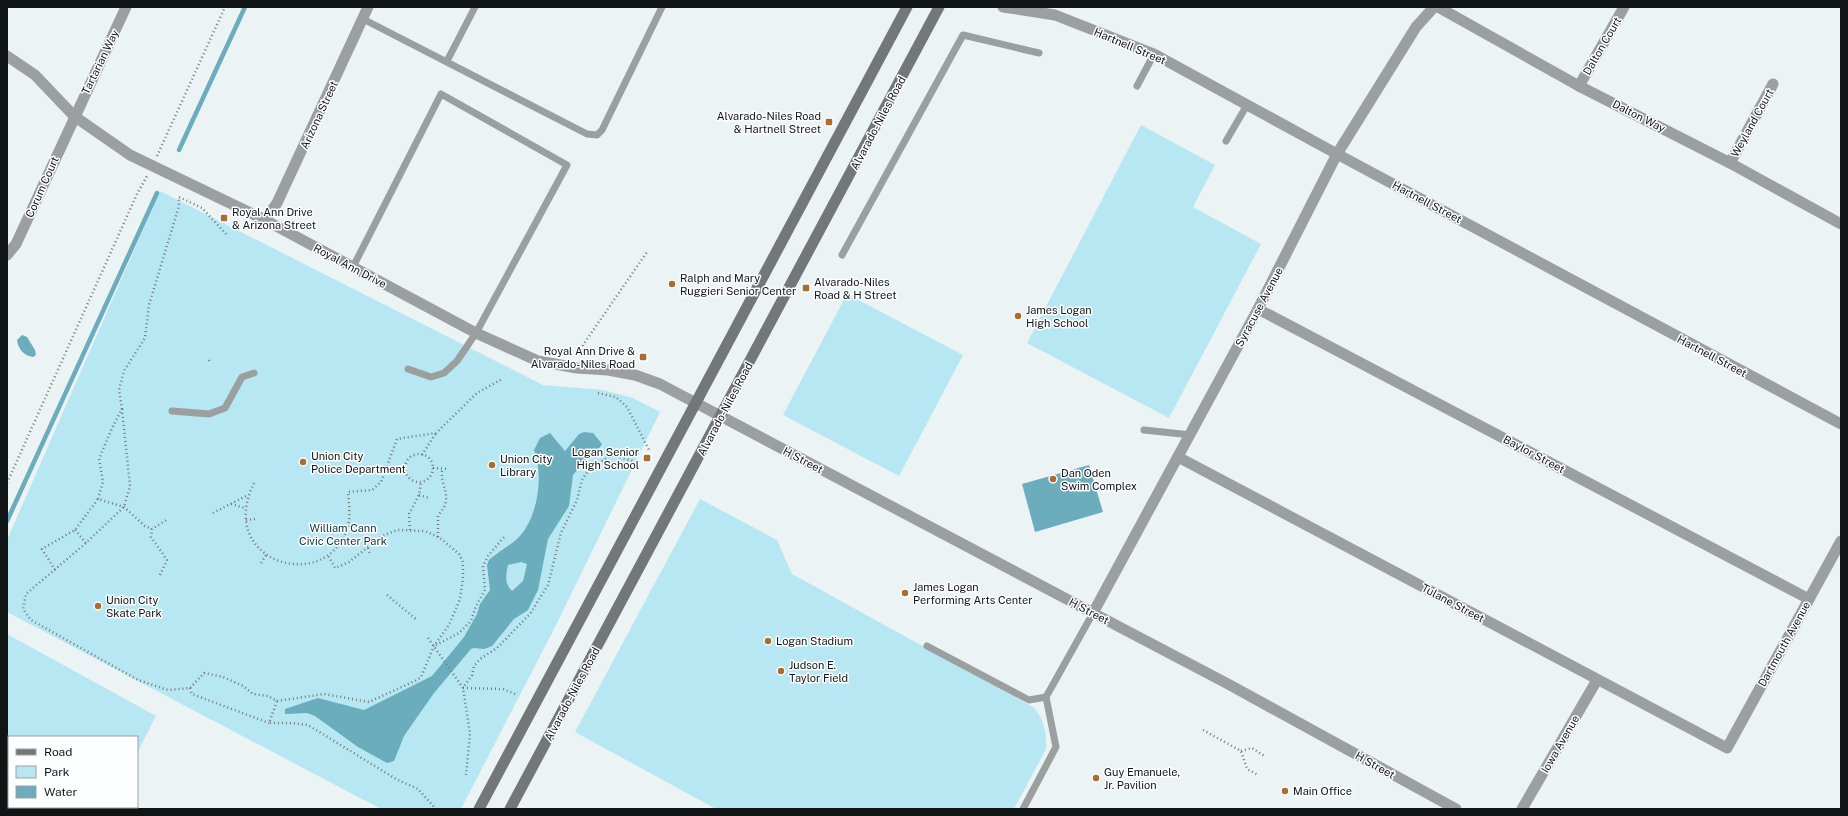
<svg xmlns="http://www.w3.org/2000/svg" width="1848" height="816" viewBox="0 0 1848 816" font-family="'Public Sans',sans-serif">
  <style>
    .green { fill: #b7e7f2 }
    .water { fill: #6badbc; fill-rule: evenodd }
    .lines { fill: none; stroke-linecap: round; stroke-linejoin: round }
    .stream { stroke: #6badbc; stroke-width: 4.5 }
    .path { stroke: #74797a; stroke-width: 2.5; stroke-dasharray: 1 3; stroke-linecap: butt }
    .service { stroke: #9b9f9f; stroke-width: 7 }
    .minor { stroke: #9b9f9f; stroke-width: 11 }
    .tertiary { stroke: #9b9f9f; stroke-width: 11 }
    .secondary { stroke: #737779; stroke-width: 11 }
    .poi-dot { fill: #a96d2f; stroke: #fdfeff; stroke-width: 1.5 }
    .labels { text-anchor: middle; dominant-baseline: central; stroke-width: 3; stroke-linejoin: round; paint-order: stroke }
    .street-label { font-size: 11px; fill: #111415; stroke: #fdfeff }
    .poi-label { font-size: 11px; fill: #111415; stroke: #fdfeff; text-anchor: start }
    .park-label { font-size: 11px; fill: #0f3138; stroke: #fdfeff }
  </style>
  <rect width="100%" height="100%" fill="#ebf3f4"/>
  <g class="green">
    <path d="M1141 125 1215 165 1193 207 1261 244 1169 418 1027 343Z"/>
    <path d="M160 191 543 385 603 390 633 398 660 412 556 625 461 809H381L7 612V540Z"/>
    <path d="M847 294 963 355 899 476 783 415Z"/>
    <path d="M700 499 777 540 792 574 1033 707C1044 717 1047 734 1046 749L1014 809H716L575 732Z"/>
    <path d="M7 634 156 716 137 753V737H9V807H109L108 809H7Z"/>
  </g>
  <g class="water">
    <path d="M22 335 27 337 35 350 36 355 33 357C24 356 18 349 17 340Z"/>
    <path d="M584 432 593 433 602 444 598 450 594 451 573 475 569 506 548 539 538 590 528 610 514 619 492 646 484 649 474 648 471 649 434 693 404 736 394 761 387 763 358 747 315 716 307 713 285 714V709L318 698 364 710 432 676 464 637 477 614 480 604 490 590 487 565 489 560C498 552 510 546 519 537 538 517 544 475 534 450L540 438 550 433 565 451 579 434ZM521 562 527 564 523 581 512 591C504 583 506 575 508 565Z"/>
    <path d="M1089 465 1103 512 1035 532 1022 484Z"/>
  </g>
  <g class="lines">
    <g class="stream">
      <path d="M179 150 245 7"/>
      <path d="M7 521 157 193"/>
    </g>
    <g class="path">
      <path d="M157 156 225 7"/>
      <path d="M582 350 583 345 647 252"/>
      <path d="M209 360 210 362"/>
      <path d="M598 393 616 397 627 407 649 450"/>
      <path d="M122 409 130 486 124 507 86 543 26 594 23 609 31 620 138 680 168 690 190 688 204 673 223 677 243 686 253 694 268 696 277 701 269 723H291L308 725 396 779 418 789 436 809"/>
      <circle cx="419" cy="468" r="14"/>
      <path d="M422 455 436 433"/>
      <path d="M433 468 448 469"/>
      <path d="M7 483 137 194 147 176"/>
      <path d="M254 483C215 562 325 595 347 529 351 517 349 504 348 492L372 490 381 482 397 439 436 433 477 393 502 379"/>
      <path d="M419 495 429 498"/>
      <path d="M98 499 103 482 99 459 112 428 122 409 119 390 124 371 145 338 149 305 179 206V197L202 208 227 235"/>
      <path d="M231 504 245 508"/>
      <path d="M213 513 248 495"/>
      <path d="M246 520 255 519"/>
      <path d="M75 530 86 543"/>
      <path d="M410 530 409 514 419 495 421 482"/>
      <path d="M438 537V515C455 497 440 489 442 469"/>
      <path d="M368 548 370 554"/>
      <path d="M261 563 266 555"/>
      <path d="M55 570 42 549 75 530 98 499 124 507 145 526 152 529"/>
      <path d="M160 575 167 560 151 537 152 529 168 519"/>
      <path d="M387 595 417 620"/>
      <path d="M428 638 463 688 470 733 466 775"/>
      <path d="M436 645 459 633 471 621 476 606 485 590 483 566 488 556 505 536"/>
      <path d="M190 688 192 694 269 723"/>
      <path d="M515 694 503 689 463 688 472 675 474 666 480 659 497 648 530 614 548 585 561 533 577 500 582 480 590 468 612 455 633 461"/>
      <path d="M277 701 324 694 369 702 417 680 421 677 434 646 449 625 460 599 463 578V562L459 554 440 538 425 531 397 530 382 536 349 562 335 568 328 555"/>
      <path d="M1203 730 1241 751 1247 769 1258 775"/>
      <path d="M1241 751 1252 748 1266 757"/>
    </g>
    <g class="service">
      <path d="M363 19 587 134 597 135 602 130 662 7"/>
      <path d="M447 61 475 7"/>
      <path d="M1137 86 1154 54"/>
      <path d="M1226 141 1247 105"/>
      <path d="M842 255 963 35 1039 53"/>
      <path d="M353 267 441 94 567 165 476 333 457 361 444 373 431 377 408 369"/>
      <path d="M172 411 209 414 225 408 242 377 254 373"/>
      <path d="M1144 430 1191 435"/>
      <path d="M927 646 1029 700 1046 697"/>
      <path d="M1023 809 1056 747 1046 697 1093 613"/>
    </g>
    <g class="minor">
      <path d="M1003 7 1055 15 1154 54 1337 154 1841 424"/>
      <path d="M1434 7 1416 27 1337 154 1258 309 1093 613 1228 684 1456 809"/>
      <path d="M1438 7 1579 86 1730 163 1841 224"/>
      <path d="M1579 86 1624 7"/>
      <path d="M1730 163 1773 84"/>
      <path d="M265 220 277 203 368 7"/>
      <path d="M7 255 16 244 126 7"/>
      <path d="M1258 309 1809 599"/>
      <path d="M1178 457 1727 748 1841 541"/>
      <path d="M1522 809 1597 680"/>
    </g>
    <path class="tertiary" d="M7 56 35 75 74 116 130 155 265 220 476 333 538 361 577 368 608 370 635 375 660 384 1093 613"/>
    <g class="secondary">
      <path d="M479 809 907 7"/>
      <path d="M510 809 939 7"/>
    </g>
  </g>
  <g class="poi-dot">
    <rect x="825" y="118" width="8" height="8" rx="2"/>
    <rect x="220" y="214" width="8" height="8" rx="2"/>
    <circle cx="672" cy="284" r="4"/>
    <rect x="802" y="284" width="8" height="8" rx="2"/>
    <circle cx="1018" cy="316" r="4"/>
    <rect x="639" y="353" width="8" height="8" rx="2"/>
    <rect x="643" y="454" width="8" height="8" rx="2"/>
    <circle cx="303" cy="462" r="4"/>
    <circle cx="492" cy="465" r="4"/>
    <circle cx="1053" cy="479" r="4"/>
    <circle cx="905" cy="593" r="4"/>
    <circle cx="98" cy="606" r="4"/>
    <circle cx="768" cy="641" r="4"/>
    <circle cx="781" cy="671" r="4"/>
    <circle cx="1096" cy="778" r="4"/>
    <circle cx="1285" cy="791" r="4"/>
  </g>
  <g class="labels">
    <g class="street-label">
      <text transform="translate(1130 46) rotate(23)">Hartnell Street</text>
      <text transform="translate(1602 46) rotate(-60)">Dalton Court</text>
      <text transform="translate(100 62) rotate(-64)">Tartarian Way</text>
      <text transform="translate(319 115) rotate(-65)">Arizona Street</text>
      <text transform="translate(1639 116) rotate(27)">Dalton Way</text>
      <text transform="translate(878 123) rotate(-62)">Alvarado-Niles Road</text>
      <text transform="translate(1752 123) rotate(-61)">Weyland Court</text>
      <text transform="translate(42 187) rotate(-66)">Corum Court</text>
      <text transform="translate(1427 202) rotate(28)">Hartnell Street</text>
      <text transform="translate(350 266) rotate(28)">Royal Ann Drive</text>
      <text transform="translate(1259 307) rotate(-62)">Syracuse Avenue</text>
      <text transform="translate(1712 356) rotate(28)">Hartnell Street</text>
      <text transform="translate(725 409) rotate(-62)">Alvarado-Niles Road</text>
      <text transform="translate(1534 454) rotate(28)">Baylor Street</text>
      <text transform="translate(803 460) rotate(28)">H Street</text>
      <text transform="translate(1453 603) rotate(28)">Tulane Street</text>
      <text transform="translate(1089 611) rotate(28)">H Street</text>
      <text transform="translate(1784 644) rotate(-61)">Dartmouth Avenue</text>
      <text transform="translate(572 694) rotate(-62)">Alvarado-Niles Road</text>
      <text transform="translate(1560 744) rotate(-60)">Iowa Avenue</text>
      <text transform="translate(1375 765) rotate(29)">H Street</text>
    </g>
    <g class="poi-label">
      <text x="821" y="116" text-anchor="end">Alvarado-Niles Road<tspan x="821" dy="13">&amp; Hartnell Street</tspan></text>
      <text x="232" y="212">Royal Ann Drive<tspan x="232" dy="13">&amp; Arizona Street</tspan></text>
      <text x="680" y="278">Ralph and Mary<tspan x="680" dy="13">Ruggieri Senior Center</tspan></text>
      <text x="814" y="282">Alvarado-Niles<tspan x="814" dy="13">Road &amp; H Street</tspan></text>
      <text x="1026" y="310">James Logan<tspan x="1026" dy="13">High School</tspan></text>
      <text x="635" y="351" text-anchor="end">Royal Ann Drive &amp;<tspan x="635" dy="13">Alvarado-Niles Road</tspan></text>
      <text x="639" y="452" text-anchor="end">Logan Senior<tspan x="639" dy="13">High School</tspan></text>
      <text x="311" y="456">Union City<tspan x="311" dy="13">Police Department</tspan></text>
      <text x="500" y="459">Union City<tspan x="500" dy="13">Library</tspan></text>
      <text x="1061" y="473">Dan Oden<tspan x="1061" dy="13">Swim Complex</tspan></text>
      <text x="913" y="587">James Logan<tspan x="913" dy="13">Performing Arts Center</tspan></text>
      <text x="106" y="600">Union City<tspan x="106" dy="13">Skate Park</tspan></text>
      <text x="776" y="641">Logan Stadium</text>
      <text x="789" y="665">Judson E.<tspan x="789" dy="13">Taylor Field</tspan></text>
      <text x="1104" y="772">Guy Emanuele,<tspan x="1104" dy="13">Jr. Pavilion</tspan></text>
      <text x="1293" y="791">Main Office</text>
    </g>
    <g class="park-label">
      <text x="343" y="528">William Cann<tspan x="343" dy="13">Civic Center Park</tspan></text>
    </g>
  </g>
  <rect width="1848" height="816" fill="none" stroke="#111415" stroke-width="16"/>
  <rect x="8" y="736" width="130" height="72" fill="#fdfeff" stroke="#9fa0a1"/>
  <rect x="16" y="749" width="20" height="6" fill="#737779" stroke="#9fa0a1"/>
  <text x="44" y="756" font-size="12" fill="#111415">Road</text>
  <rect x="16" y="766" width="20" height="12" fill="#b7e7f2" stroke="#9fa0a1"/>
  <text x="44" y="776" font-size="12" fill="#111415">Park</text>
  <rect x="16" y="786" width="20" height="12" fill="#6badbc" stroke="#9fa0a1"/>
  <text x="44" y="796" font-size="12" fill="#111415">Water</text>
</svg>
